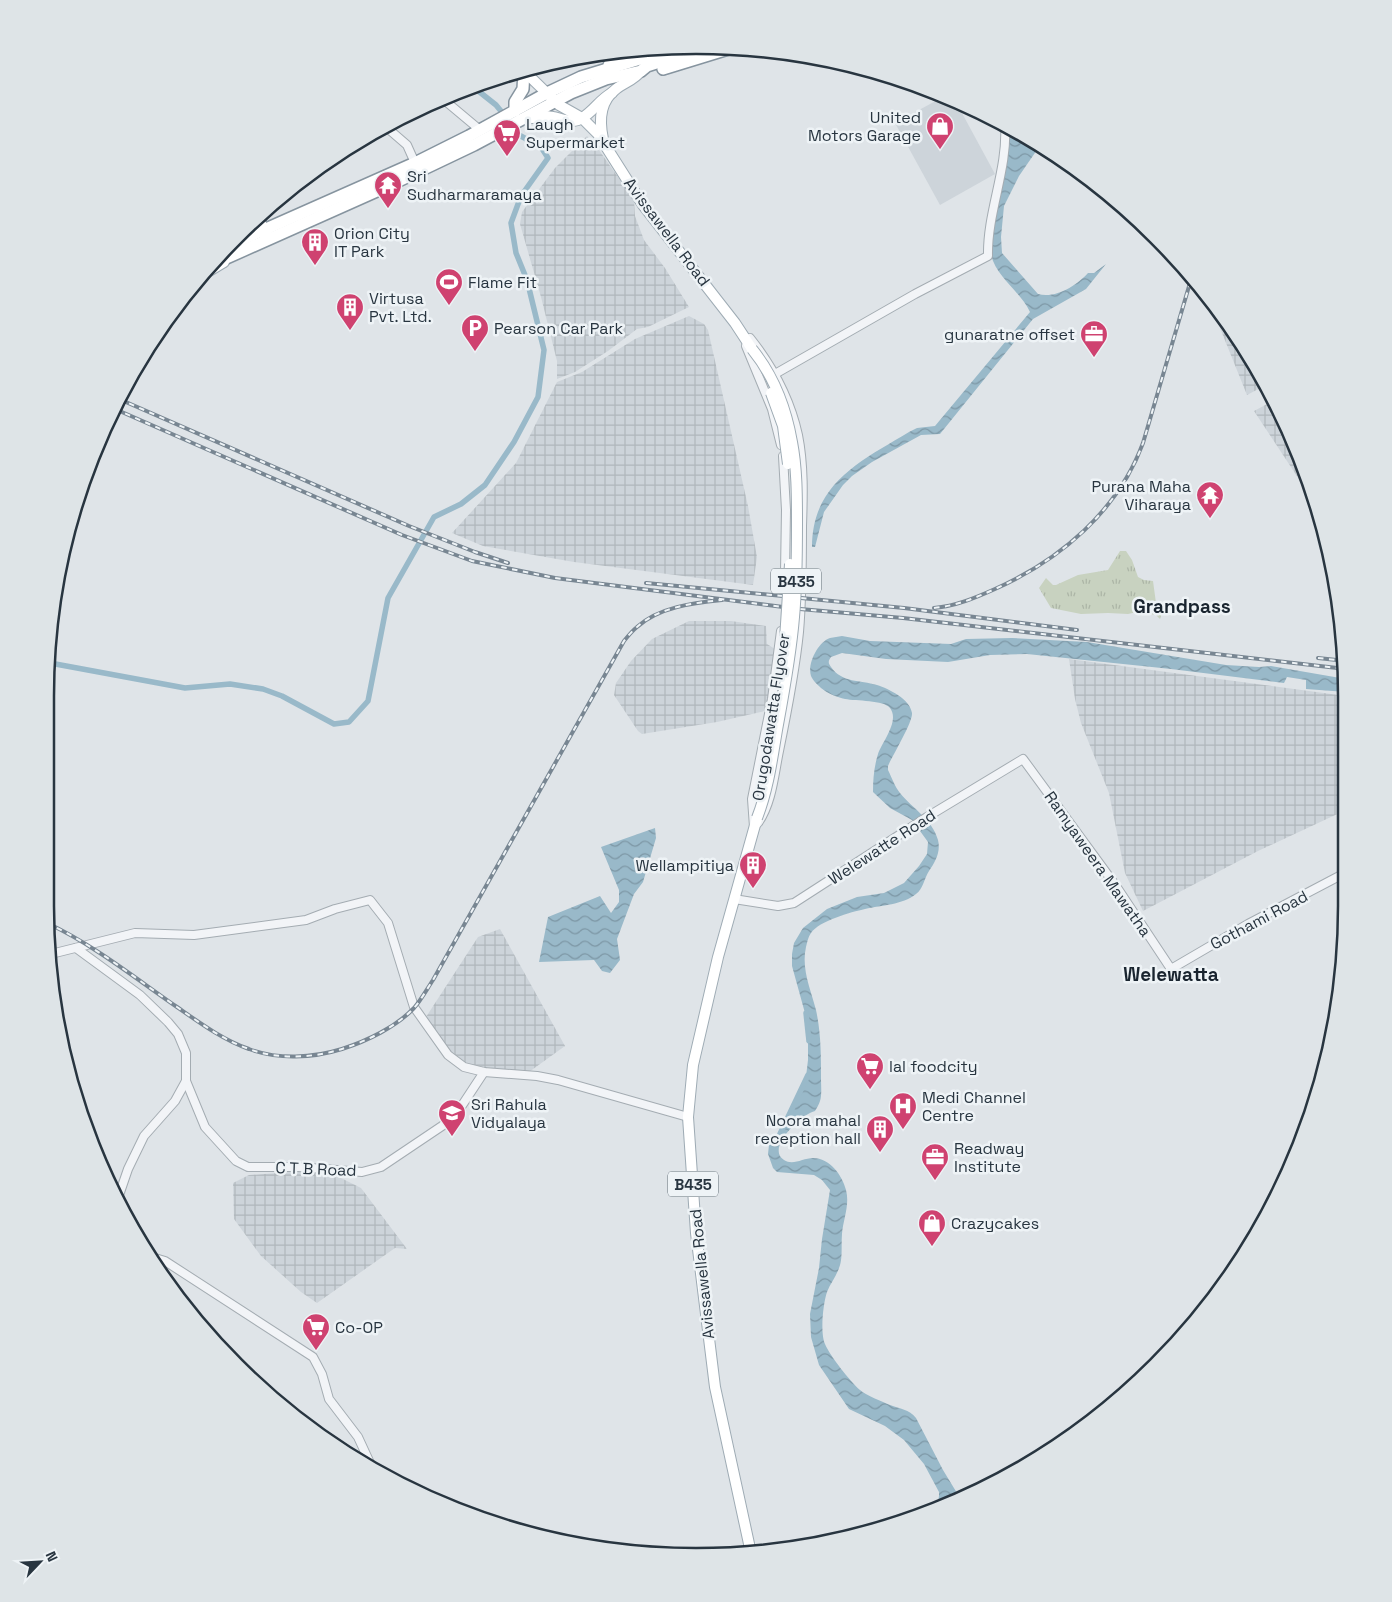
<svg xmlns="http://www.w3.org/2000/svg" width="1392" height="1602" viewBox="0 0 1392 1602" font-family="'Space Grotesk',sans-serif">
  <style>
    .built { fill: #cdd4da }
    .industrial { fill: url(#industrial-grid) }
    .grass { fill: url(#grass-tufts) }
    .water { fill: url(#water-waves) }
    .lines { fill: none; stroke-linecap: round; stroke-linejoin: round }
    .canal { stroke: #99b9c9; stroke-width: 5.5 }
    .minor-casing { stroke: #a4acb2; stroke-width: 10 }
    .major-casing { stroke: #9eabb4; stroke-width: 12 }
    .highway-casing { stroke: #86949f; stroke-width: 14 }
    .minor { stroke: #f2f4f7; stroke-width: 8 }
    .major { stroke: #fff; stroke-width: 10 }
    .highway { stroke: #fff; stroke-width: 11 }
    .rail-casing { stroke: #788692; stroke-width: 4 }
    .rail { stroke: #eef3f6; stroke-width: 2; stroke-dasharray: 5.5; stroke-linecap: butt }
    .major-bridge-casing { stroke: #9eabb4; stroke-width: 12; stroke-linecap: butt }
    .major-bridge { stroke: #fff; stroke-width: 10 }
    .labels { text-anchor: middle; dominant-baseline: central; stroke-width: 5; stroke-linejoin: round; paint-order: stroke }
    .shield { fill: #eef3f6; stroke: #636e77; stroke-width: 1 }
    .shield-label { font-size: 15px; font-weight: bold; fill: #283540 }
    .poi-label { font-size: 16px; fill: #283540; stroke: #eef3f6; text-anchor: start }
    .street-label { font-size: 16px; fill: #283540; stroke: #eef3f6 }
    .quarter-label { font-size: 19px; font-weight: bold; fill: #1a2530; stroke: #eef3f6 }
    .rim { fill: none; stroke: #283540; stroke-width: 2.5 }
  </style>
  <defs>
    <pattern id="industrial-grid" width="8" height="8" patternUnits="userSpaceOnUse" patternTransform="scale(1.25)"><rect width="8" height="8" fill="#cdd4da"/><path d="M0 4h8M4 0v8" fill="none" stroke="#b0b7bc"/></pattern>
    <pattern id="grass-tufts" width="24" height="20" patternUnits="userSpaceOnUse" patternTransform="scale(1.25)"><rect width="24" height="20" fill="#c8d2c0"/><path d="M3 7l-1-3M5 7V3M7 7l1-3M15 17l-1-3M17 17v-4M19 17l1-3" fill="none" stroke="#acb5a6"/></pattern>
    <pattern id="water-waves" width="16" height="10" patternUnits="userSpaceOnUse" patternTransform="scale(1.25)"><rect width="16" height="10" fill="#99b9c9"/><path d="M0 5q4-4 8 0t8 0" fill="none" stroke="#7d97a5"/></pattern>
  </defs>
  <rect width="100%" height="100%" fill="#dfe4e8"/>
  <path class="built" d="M943 97 956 102 995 174 940 205 895 123Z"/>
  <g class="industrial">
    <path d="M587 136 599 150 634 200 635 216 644 240 665 268 689 307 648 327 637 329 608 351 575 372 557 379V361L541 297 520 224 522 212 555 168Z"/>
    <path d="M1220 314 1260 371 1266 385 1247 395 1218 323Z"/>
    <path d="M689 316 704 324 708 330 748 506 757 557 753 585 574 562 483 546 452 533 516 463 557 382 582 372 635 339Z"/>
    <path d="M1273 401 1313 487 1316 505 1254 411Z"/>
    <path d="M689 621H731L766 626 767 644 775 649 769 710 717 722 642 734 638 731 614 695 616 683 631 661 652 639Z"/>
    <path d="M1069 659 1346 696V810L1258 851 1143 911 1125 873 1109 793 1081 723 1075 699Z"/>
    <path d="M500 929 565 1046 529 1072 466 1065 448 1050 426 1017 478 937Z"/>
    <path d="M319 1170 333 1174 361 1188 407 1249 395 1248 317 1303 301 1292 261 1256 234 1219 233 1183 249 1175Z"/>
  </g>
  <path class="grass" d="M1120 551H1126L1132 560 1138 577 1144 580 1153 581 1156 603 1162 613 1160 619 1156 615 1137 612 1128 614 1108 613 1081 614 1051 608 1039 588 1046 578 1053 585H1056L1078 575 1108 570Z"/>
  <g class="water">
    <path d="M1009 128 1039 147 1019 176 1004 206 1001 237 1002 253 1038 294C1056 299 1077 285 1088 273H1094L1106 264 1086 289 1033 319 940 434 921 435 872 462 852 476 843 485 824 512 815 547H812C812 483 861 461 909 432L917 428 935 426 1030 312C1020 291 997 278 991 255 989 250 991 242 992 236 996 202 1003 170 1010 137Z"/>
    <path d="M842 636 870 641 951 644 966 639 1012 638 1087 642 1226 665 1259 667 1271 666 1346 679V692L1306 689V680L1287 677 1284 683 1171 669 1027 654 990 655 948 662 886 659 842 653 831 657C828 661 828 663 831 667 842 683 860 680 877 685 889 689 910 699 912 713 913 722 892 756 888 766V770C892 778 895 787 900 793 913 809 932 819 938 840 941 852 935 862 929 871 924 879 923 889 916 894 902 905 882 905 865 909 851 912 819 921 811 933 808 937 807 943 806 947 801 969 811 990 816 1010 821 1033 821 1055 821 1078 821 1085 822 1095 820 1101 819 1104 817 1108 815 1111 802 1114 765 1148 784 1160 793 1166 803 1158 813 1158 830 1158 842 1175 846 1190 850 1205 843 1220 842 1234 841 1245 843 1259 839 1268 836 1277 830 1284 827 1292 823 1304 820 1333 825 1344 830 1356 850 1381 860 1390 867 1396 881 1401 890 1405 900 1409 909 1409 916 1418L943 1470 960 1498 937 1508 939 1496V1492L924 1464 904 1440 885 1426 849 1409 819 1365 811 1337 810 1314 819 1268 822 1239 830 1190 822 1180 814 1175 777 1172 773 1168 768 1154 769 1145 785 1126 805 1085 808 1060V1024L792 966V954L794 943 803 928 827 909 857 897 884 893 904 883 919 866 927 854 928 842 912 820 890 808 873 792C873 779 874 767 878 754 882 742 900 721 890 708 884 700 856 701 845 699 837 697 828 694 821 688 818 685 813 681 811 676 807 664 818 642 830 638 834 637 838 637 842 636Z"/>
    <path d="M655 828 656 838 643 882 634 894 617 939 620 960 610 973 602 971 594 960 539 962 548 917 600 896 611 913 619 902V890L601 847Z"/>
  </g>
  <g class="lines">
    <g class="canal">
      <path d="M472 86 496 105 505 116"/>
      <path d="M50 663 185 688 230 684 263 689 282 696 334 724 349 722 368 701 388 598 434 517 461 504 485 485 514 442 538 397 544 350 527 280 516 253 511 223 521 196 548 158 541 147 519 135 510 123"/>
      <path d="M806 1013 809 1041"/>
      <path d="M780 1134 808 1075"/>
    </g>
    <g class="minor-casing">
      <g id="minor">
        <path d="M443 99 480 130"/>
        <path d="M385 126 407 145 415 163"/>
        <path d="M750 338C773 367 790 399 798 435 804 465 803 497 802 526 802 561 802 597 799 632 795 672 787 712 779 751 774 775 772 803 758 823"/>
        <path d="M746 346 772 409 781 445"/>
        <path d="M775 374 915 294 988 256C987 212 1008 169 1005 125"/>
        <path d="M783 456 786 510 785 572"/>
        <path d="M754 827 752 799 772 699 781 631"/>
        <path d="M734 899 778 906 794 903 927 817 1023 759 1116 886 1171 969 1248 924 1347 872"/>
        <path d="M76 948 140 995 168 1022 178 1034 186 1053V1081L175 1101 144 1136 128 1169 117 1201"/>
        <path d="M51 954 135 933 194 935 306 920 335 909 370 900 388 923 414 1007 448 1055 464 1067 484 1072 537 1076 558 1080 688 1117"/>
        <path d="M186 1081 205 1127 236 1161 248 1167H298L362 1172 381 1167 442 1126 457 1113 484 1072"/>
        <path d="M155 1258 165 1261 313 1357 322 1374 329 1399 358 1437 370 1463"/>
      </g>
    </g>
    <g class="major-casing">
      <g id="major">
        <path d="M524 71 559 105 582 118 598 134 643 205 735 323 752 349"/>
        <path d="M525 118C532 119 537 117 544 116 557 115 571 126 582 118 594 111 600 99 612 93"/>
        <path d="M603 139C599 121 600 101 616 89 625 82 634 80 641 71"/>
        <path d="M204 274 224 262"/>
        <path d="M751 1553 715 1387 696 1233 688 1117 693 1065 718 957 757 818"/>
      </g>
    </g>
    <g class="highway-casing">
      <g id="highway">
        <path d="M609 65 621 57 642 50"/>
        <path d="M663 69 738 46"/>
        <path d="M515 111V102L523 89 524 71"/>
        <path d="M257 217 266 235"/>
        <path d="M232 244 415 163 469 136 547 93 581 77 676 48"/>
        <path d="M213 264 388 186 474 145 571 93 606 79 641 71 647 66 703 48"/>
      </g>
    </g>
    <use href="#minor" class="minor"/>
    <use href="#major" class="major"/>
    <use href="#highway" class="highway"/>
    <g class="rail-casing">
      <g id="rail">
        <path d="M119 399 409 526 475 552 508 563"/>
        <path d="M115 409 402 535 472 561 555 578 783 607"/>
        <path d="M646 583 783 596"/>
        <path d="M801 598 904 608 1077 630"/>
        <path d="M934 608C956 606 975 598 995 589 1060 560 1118 511 1143 443L1192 276"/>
        <path d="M800 609 903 618 1346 669"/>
        <path d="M1318 658 1346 661"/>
        <path d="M47 923C94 945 135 978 177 1007 200 1023 223 1040 249 1049 278 1060 313 1058 342 1049 367 1041 396 1027 414 1008 421 1000 427 989 433 980L624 641C628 636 632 631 637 627 659 607 693 603 722 600"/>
      </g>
    </g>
    <use href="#rail" class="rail"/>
    <g class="major-bridge-casing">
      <g id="major-bridge">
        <path d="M752 349C774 376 786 408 792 442 797 468 797 496 797 522 797 554 797 585 794 617 791 655 784 692 777 730 772 760 768 790 757 818"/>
        <path d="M771 393 783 426 788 464"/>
        <path d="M785 639 790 564"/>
      </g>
    </g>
    <use href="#major-bridge" class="major-bridge"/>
  </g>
  <defs>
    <g id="shop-pin" transform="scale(1.4375)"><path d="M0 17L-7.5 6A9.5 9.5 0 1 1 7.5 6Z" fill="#cf4270" stroke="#eef3f6"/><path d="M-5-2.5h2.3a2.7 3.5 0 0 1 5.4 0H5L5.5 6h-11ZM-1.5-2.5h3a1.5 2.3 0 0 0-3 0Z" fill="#fff"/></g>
    <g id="supermarket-pin" transform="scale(1.4375)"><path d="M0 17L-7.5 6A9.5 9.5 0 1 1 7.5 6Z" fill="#cf4270" stroke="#eef3f6"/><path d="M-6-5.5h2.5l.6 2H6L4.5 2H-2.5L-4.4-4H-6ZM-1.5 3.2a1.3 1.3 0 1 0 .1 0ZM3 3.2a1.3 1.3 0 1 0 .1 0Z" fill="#fff"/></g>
    <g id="temple-pin" transform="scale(1.4375)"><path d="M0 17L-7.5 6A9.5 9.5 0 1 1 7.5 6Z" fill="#cf4270" stroke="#eef3f6"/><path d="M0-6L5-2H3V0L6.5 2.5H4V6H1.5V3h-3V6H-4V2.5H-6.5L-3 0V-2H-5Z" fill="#fff"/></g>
    <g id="building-pin" transform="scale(1.4375)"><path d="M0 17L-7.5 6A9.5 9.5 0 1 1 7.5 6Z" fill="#cf4270" stroke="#eef3f6"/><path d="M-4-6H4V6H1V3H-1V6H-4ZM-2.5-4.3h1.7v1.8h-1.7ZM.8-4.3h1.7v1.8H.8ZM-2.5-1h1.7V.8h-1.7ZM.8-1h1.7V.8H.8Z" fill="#fff"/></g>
    <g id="stadium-pin" transform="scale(1.4375)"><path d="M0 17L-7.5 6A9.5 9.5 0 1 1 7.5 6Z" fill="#cf4270" stroke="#eef3f6"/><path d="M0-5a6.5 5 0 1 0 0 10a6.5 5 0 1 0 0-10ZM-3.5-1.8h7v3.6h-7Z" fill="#fff"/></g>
    <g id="parking-pin" transform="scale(1.4375)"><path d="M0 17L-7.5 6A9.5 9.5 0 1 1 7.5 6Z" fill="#cf4270" stroke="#eef3f6"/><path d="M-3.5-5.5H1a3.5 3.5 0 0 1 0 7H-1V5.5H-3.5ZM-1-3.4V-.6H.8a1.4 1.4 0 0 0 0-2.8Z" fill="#fff"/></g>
    <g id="office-pin" transform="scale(1.4375)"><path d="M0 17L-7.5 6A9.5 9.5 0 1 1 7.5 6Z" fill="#cf4270" stroke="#eef3f6"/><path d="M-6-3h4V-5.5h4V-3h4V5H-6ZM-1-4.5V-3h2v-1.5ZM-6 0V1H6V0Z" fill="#fff"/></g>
    <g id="hospital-pin" transform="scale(1.4375)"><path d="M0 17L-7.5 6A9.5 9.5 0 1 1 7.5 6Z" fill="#cf4270" stroke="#eef3f6"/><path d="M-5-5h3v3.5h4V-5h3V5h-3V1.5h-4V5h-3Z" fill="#fff"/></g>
    <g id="school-pin" transform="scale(1.4375)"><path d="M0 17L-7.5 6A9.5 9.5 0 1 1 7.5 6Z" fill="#cf4270" stroke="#eef3f6"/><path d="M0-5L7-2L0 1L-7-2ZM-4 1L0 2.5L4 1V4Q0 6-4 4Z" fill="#fff"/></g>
  </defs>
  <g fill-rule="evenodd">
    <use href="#shop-pin" x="940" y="126"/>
    <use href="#supermarket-pin" x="507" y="133"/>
    <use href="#temple-pin" x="388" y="185"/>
    <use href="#building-pin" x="315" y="242"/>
    <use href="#stadium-pin" x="449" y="282"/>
    <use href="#building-pin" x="350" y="307"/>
    <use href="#parking-pin" x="475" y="328"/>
    <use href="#office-pin" x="1094" y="334"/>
    <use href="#temple-pin" x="1210" y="495"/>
    <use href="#building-pin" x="753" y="865"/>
    <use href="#supermarket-pin" x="870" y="1066"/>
    <use href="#hospital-pin" x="903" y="1106"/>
    <use href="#school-pin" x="452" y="1113"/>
    <use href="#building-pin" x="880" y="1129"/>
    <use href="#office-pin" x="935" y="1157"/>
    <use href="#shop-pin" x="932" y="1223"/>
    <use href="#supermarket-pin" x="316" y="1327"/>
  </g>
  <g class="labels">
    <g class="shield">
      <rect x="771" y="568.5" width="50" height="25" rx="4"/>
      <rect x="668" y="1171.5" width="50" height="25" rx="4"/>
    </g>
    <g class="shield-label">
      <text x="796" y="581">B435</text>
      <text x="693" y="1184">B435</text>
    </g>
    <g class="poi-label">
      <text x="921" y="117" text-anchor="end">United<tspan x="921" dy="18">Motors Garage</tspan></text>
      <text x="526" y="124">Laugh<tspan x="526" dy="18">Supermarket</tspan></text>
      <text x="407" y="176">Sri<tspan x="407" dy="18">Sudharmaramaya</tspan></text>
      <text x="334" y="233">Orion City<tspan x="334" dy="18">IT Park</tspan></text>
      <text x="468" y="282">Flame Fit</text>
      <text x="369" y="298">Virtusa<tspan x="369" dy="18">Pvt. Ltd.</tspan></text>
      <text x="494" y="328">Pearson Car Park</text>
      <text x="1075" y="334" text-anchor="end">gunaratne offset</text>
      <text x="1191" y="486" text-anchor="end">Purana Maha<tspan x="1191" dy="18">Viharaya</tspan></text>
      <text x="734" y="865" text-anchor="end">Wellampitiya</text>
      <text x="889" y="1066">lal foodcity</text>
      <text x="922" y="1097">Medi Channel<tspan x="922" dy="18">Centre</tspan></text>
      <text x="471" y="1104">Sri Rahula<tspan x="471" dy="18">Vidyalaya</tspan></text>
      <text x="861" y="1120" text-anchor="end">Noora mahal<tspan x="861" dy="18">reception hall</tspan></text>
      <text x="954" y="1148">Readway<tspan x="954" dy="18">Institute</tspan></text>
      <text x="951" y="1223">Crazycakes</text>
      <text x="335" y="1327">Co-OP</text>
    </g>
    <g class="street-label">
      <text transform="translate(667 232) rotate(53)">Avissawella Road</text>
      <text transform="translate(771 717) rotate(-81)">Orugodawatta Flyover</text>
      <text transform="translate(882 847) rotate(-33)">Welewatte Road</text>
      <text transform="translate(1098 864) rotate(55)">Ramyaweera Mawatha</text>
      <text transform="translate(1259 920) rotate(-28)">Gothami Road</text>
      <text transform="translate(316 1169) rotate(2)">C T B Road</text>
      <text transform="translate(702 1274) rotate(-96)">Avissawella Road</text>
    </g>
    <g class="quarter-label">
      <text x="1182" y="606">Grandpass</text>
      <text x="1171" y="974">Welewatta</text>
    </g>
  </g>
  <path d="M0 0H1392V1602H0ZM696 54H696A642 642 0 0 1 1338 696V906A642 642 0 0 1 696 1548H696A642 642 0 0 1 54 906V696A642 642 0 0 1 696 54Z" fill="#dee4e7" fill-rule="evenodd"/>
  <path class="rim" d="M696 54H696A642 642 0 0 1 1338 696V906A642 642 0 0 1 696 1548H696A642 642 0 0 1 54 906V696A642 642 0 0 1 696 54Z"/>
  <g transform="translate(40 1562) rotate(65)" stroke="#eef3f6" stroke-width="4" paint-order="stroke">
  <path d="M0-4L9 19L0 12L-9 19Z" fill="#283540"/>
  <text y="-8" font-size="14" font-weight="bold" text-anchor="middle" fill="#283540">N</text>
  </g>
</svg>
